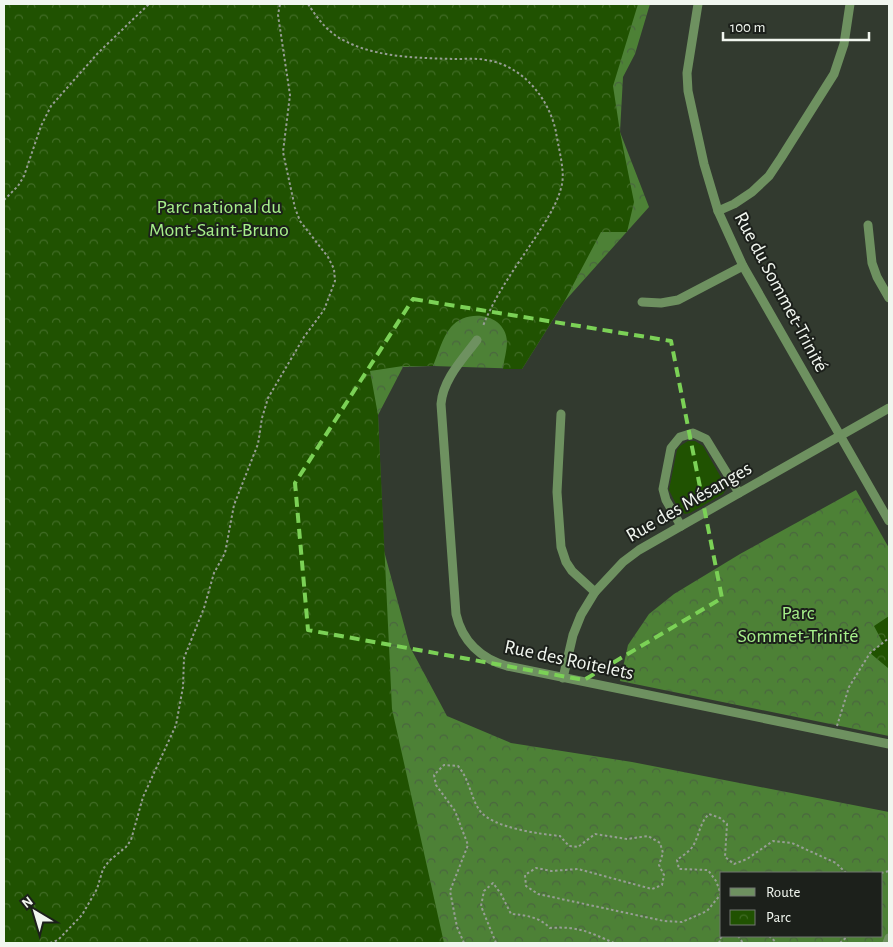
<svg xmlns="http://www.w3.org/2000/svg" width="893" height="947" viewBox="0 0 893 947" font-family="'Alegreya Sans',sans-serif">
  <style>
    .grass { fill: #205201 }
    .forest { fill: url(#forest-crowns); fill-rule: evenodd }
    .park { fill: url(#park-crowns) }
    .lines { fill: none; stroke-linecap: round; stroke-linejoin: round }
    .path { stroke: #979e95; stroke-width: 2; stroke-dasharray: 2.5 2.5; stroke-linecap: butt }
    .street { stroke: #6e9160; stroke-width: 9 }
    .marked { fill: none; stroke: #7bd156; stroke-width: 4; stroke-dasharray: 10 6; stroke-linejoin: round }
    .labels { text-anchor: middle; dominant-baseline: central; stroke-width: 4; stroke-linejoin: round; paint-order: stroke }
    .park-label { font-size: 20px; fill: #a7f08b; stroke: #1c201b }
    .street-label { font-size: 20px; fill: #f1f6ef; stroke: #1c201b }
  </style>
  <defs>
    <pattern id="forest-crowns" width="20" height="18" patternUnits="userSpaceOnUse" patternTransform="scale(1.25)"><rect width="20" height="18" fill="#4d8136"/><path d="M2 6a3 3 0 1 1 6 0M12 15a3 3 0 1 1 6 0" fill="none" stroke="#4a663f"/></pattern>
    <pattern id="park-crowns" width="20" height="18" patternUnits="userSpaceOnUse" patternTransform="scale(1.25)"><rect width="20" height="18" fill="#205201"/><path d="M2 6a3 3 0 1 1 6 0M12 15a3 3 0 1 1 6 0" fill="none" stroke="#416c26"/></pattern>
  </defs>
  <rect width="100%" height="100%" fill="#323a2f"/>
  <path class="grass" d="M688 441H695L703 446 727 488 723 494 690 513 685 514 679 510 669 490 677 450 680 446Z"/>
  <g class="forest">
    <path d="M63 4H650L635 54 623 77 620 132 649 207 564 302 522 369 433 366 403 367 378 415 384 551 410 647 447 716 511 743 632 762 889 812V943H4V16ZM722 873H882V936H722Z"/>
    <path d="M856 490 889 548V736L620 681 628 645 649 614 674 594 740 554Z"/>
  </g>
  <g class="park">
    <path d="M4 4H638L613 86 620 132 634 202 627 232H601L564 302 522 369H503C504 360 507 350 507 342 506 313 467 308 451 327 442 338 438 354 433 366H403L370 371 378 415 392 709 444 943H4Z"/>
    <path d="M889 616V667L888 668 870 653 883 643 874 626Z"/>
  </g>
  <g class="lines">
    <g class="path">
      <path d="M308 4C318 19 328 33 345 41 378 58 420 58 456 59 466 59 476 58 486 60 522 65 549 98 556 132 558 146 565 170 562 184 558 203 547 219 537 235 518 264 496 293 483 326"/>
      <path d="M4 200 18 186 24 176 41 126 51 106 98 53 149 4"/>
      <path d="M837 726 849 687 870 653 889 638"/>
      <path d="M881 873 889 871"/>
      <path d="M738 936 743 943"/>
      <path d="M769 936 777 943"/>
      <path d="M50 943 58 940 82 915 97 889 103 869 109 861 126 847 131 840 143 797 176 725 183 687 184 658 204 608 214 573 225 553 234 505 258 444 262 418 268 398 304 337 324 310 335 281 334 269 328 257 300 221 295 208 283 152 290 95 278 15 280 4"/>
      <path d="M464 943 457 927 450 891 468 845 455 811 436 785 434 775 444 765 458 766C470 780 471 799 480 811 493 828 540 834 560 836L569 846 578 847 595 834 627 839 648 836 660 843 663 853 659 865 664 875 662 885 652 889 578 869 551 871 536 868 525 875 526 886 538 894 664 921 682 922 707 911 721 894 716 881 708 870 679 869 677 860C682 856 689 852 693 846 699 836 700 822 709 814L720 818 727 824 725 857 734 864 747 859 773 841 792 843 836 863 846 873"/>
      <path d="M496 943 481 906 484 891 493 883 501 894 511 914C526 915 539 917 550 928 578 926 589 932 614 943"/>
      <path d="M720 943 719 940 722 936"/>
      <path d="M840 943 848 936"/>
    </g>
    <g class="street">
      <path d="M698 4 687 73 688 91 704 164 718 211 743 266 889 521"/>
      <path d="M718 211 734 204 752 192 769 176 781 158 834 74 844 44 850 4"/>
      <path d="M868 225 872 263 877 277 889 298"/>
      <path d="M642 302 661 303 678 300 743 266"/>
      <path d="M477 340C463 359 443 379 441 404L456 614C462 641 481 659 507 666L889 744"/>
      <path d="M561 414 557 492 561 547 566 562 572 571 595 592"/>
      <path d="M681 526 666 500 663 489 671 448 680 437 693 433 706 439 739 493"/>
      <path d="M563 678 573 635 581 615 595 592 623 562 639 550 681 526 889 408"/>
      <path d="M887 943 889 938"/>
    </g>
  </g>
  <path class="marked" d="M413 299 671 341 722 598 584 680 308 630 295 483Z"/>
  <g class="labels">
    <g class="park-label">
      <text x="219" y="207">Parc national du<tspan x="219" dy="23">Mont-Saint-Bruno</tspan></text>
      <text x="798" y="613">Parc<tspan x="798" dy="23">Sommet-Trinité</tspan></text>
    </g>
    <g class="street-label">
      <text transform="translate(781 292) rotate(62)">Rue du Sommet-Trinité</text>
      <text transform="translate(689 502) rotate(-30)">Rue des Mésanges</text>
      <text transform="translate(569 660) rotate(12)">Rue des Roitelets</text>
    </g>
  </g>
  <rect width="893" height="947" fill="none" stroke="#f1f6ef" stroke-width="10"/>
  <rect x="720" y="872" width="162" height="65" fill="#1c201b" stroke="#717670"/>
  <rect x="730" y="888" width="25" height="8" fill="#6e9160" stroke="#717670"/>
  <text x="766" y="897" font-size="15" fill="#f1f6ef">Route</text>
  <rect x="730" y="910" width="25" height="15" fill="url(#park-crowns)" stroke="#717670"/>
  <text x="766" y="922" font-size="15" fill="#f1f6ef">Parc</text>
  <g transform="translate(35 912) rotate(322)" stroke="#1c201b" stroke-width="4" paint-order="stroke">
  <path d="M0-4L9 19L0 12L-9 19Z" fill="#f1f6ef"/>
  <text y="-8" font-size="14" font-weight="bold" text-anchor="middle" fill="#f1f6ef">N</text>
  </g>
  <path d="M723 32v8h146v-8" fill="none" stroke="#f1f6ef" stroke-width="2.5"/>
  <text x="730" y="32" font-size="15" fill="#f1f6ef" stroke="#1c201b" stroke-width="4" paint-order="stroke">100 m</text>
</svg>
